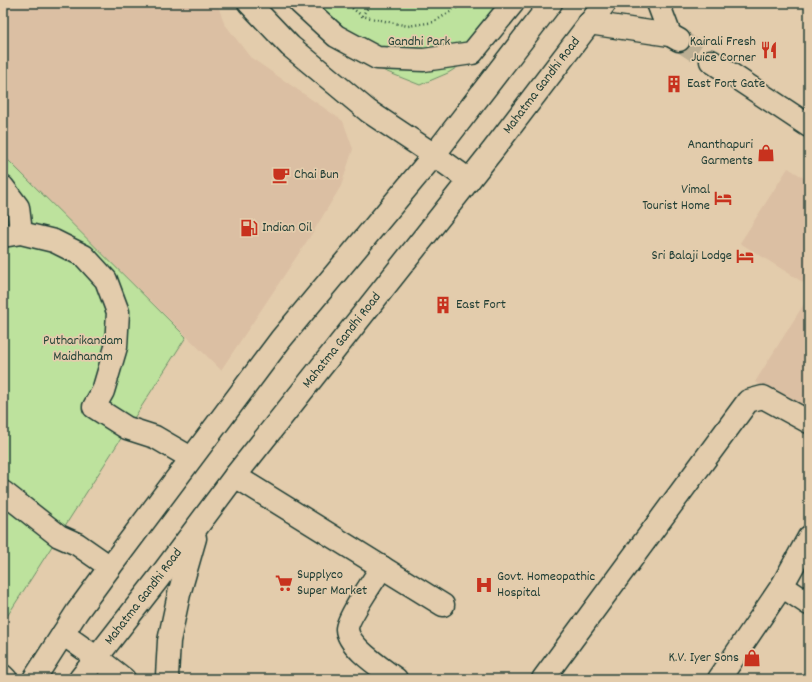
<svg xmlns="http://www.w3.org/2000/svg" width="812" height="682" viewBox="0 0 812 682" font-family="Dekko,sans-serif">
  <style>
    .built { fill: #dbbfa3 }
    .green { fill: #bde29d; stroke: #6e9068 }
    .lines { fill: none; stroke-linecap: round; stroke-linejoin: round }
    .minor-tunnel { stroke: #bcaf94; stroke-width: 22; stroke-dasharray: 22 11; stroke-linecap: butt }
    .minor-casing { stroke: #1f3d34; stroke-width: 25 }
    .major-casing { stroke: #1f3d34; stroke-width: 25 }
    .path { stroke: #1f3d34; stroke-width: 2.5; stroke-dasharray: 1 3; stroke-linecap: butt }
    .minor { stroke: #e3ccac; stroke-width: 22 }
    .major { stroke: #e3ccac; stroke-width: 22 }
    .labels { text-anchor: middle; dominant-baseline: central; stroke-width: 3.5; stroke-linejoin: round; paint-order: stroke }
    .park-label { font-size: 14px; fill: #274539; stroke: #e3ccac }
    .poi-label { font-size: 14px; fill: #1f3d34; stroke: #e3ccac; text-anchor: start }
    .street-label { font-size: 14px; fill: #1f3d34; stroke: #e3ccac }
  </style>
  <rect width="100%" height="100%" fill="#e3ccac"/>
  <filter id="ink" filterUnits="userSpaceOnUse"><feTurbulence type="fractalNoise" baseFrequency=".025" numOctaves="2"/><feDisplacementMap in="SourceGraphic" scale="8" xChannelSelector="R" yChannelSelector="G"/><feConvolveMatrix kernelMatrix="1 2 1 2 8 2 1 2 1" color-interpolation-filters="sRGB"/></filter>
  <g filter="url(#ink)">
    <g class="built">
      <path d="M3 3H217L224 23 250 57 343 121 353 149 341 186 313 232 221 370 3 155Z"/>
      <path d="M788 168 809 181V286L740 243Z"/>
      <path d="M809 296V416L755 382Z"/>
    </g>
    <g class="green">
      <path d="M288 3H517L482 52 448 73 420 85 367 64 319 35Z"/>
      <path d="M3 155 186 337 6 618 3 616Z"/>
    </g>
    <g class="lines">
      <path class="minor-tunnel" d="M679 40 711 61"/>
      <g class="minor-casing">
        <g id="minor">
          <path d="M249 3 290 46 368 111 434 155 469 180"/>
          <path d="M300 3 336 36 377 58 424 60 472 53 513 3"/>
          <path d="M658 3 670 35"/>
          <path d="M589 23 670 35 679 40"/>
          <path d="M711 61 809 126"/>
          <path d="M3 187 18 207 21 233"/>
          <path d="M3 236 21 233 54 241 84 256 106 280 118 312 116 347 103 391 94 407 127 428 155 437 191 458"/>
          <path d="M235 476 443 605"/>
          <path d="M3 492 59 536 77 544 110 567"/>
          <path d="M382 567C375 578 347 619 347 629 348 647 383 669 396 679"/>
          <path d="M782 586 809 604"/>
          <path d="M63 634 97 658 124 679"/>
          <path d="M3 676 6 679"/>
          <path d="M543 679 748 401 763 397 809 422"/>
          <path d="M719 679 782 586 809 537"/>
        </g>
      </g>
      <g class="major-casing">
        <g id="major">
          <path d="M34 679 77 612 110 567 281 339 434 155 551 3"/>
          <path id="s1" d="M80 679 158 579 235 476 493 150 605 3"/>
          <path d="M168 679 167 676 169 641 179 594 195 538"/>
        </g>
      </g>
      <g class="path">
        <path d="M346 3 362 16 408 26 434 22 464 3"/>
        <path d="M362 16 371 3"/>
      </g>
      <use href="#minor" class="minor"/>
      <use href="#major" class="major"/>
    </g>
  </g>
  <defs>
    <g id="restaurant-bare" transform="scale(1.38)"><path d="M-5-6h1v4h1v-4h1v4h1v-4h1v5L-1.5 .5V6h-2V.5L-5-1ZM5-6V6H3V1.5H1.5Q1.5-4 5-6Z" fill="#c8321e" stroke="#e3ccac" stroke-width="2.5" paint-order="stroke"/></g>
    <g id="building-bare" transform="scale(1.38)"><path d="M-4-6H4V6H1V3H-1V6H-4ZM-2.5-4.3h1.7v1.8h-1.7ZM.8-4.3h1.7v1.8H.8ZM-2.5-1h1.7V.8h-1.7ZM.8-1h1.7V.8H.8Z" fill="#c8321e" stroke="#e3ccac" stroke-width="2.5" paint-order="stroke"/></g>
    <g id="shop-bare" transform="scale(1.38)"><path d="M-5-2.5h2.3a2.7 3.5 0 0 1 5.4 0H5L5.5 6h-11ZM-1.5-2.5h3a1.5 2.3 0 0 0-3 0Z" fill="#c8321e" stroke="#e3ccac" stroke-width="2.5" paint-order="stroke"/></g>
    <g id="cafe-bare" transform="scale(1.38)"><path d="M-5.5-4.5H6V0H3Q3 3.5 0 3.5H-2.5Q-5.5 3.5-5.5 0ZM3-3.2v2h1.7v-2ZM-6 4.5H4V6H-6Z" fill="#c8321e" stroke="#e3ccac" stroke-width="2.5" paint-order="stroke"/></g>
    <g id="hotel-bare" transform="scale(1.38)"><path d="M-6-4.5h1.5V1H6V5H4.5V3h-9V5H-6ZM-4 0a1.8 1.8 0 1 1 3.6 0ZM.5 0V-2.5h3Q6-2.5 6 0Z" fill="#c8321e" stroke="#e3ccac" stroke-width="2.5" paint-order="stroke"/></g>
    <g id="fuel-bare" transform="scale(1.38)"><path d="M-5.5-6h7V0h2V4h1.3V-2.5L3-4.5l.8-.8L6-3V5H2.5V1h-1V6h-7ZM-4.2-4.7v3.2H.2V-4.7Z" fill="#c8321e" stroke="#e3ccac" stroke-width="2.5" paint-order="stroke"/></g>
    <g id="supermarket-bare" transform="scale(1.38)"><path d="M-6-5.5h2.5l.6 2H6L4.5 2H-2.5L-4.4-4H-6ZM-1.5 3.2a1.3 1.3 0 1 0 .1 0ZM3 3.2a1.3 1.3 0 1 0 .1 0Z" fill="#c8321e" stroke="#e3ccac" stroke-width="2.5" paint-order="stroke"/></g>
    <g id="hospital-bare" transform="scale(1.38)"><path d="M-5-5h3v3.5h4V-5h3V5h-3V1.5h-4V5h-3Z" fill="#c8321e" stroke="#e3ccac" stroke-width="2.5" paint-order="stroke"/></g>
  </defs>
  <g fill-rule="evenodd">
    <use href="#restaurant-bare" x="769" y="50"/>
    <use href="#building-bare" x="674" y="84"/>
    <use href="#shop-bare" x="766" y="153"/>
    <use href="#cafe-bare" x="281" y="175"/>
    <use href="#hotel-bare" x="723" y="198"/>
    <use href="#fuel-bare" x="249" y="228"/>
    <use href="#hotel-bare" x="745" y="256"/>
    <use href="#building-bare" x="443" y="305"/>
    <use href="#supermarket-bare" x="284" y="583"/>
    <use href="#hospital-bare" x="484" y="585"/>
    <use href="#shop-bare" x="752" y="658"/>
  </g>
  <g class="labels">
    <g class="park-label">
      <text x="419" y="42">Gandhi Park</text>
      <text x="83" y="341">Putharikandam<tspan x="83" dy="16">Maidhanam</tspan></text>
    </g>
    <g class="poi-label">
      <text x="756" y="42" text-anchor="end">Kairali Fresh<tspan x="756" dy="16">Juice Corner</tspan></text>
      <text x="687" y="84">East Fort Gate</text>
      <text x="753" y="145" text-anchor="end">Ananthapuri<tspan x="753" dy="16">Garments</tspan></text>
      <text x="294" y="175">Chai Bun</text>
      <text x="710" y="190" text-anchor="end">Vimal<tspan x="710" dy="16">Tourist Home</tspan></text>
      <text x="262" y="228">Indian Oil</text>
      <text x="732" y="256" text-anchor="end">Sri Balaji Lodge</text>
      <text x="456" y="305">East Fort</text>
      <text x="297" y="575">Supplyco<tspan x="297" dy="16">Super Market</tspan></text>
      <text x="497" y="577">Govt. Homeopathic<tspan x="497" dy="16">Hospital</tspan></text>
      <text x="739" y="658" text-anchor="end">K.V. Iyer Sons</text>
    </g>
    <g class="street-label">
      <text stroke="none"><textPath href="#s1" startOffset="752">Mahatma Gandhi Road</textPath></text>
      <text stroke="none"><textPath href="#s1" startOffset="428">Mahatma Gandhi Road</textPath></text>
      <text stroke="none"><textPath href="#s1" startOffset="104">Mahatma Gandhi Road</textPath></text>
    </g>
  </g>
  <rect width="812" height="682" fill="none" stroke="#e3ccac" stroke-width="16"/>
  <rect x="8" y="8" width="796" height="666" fill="none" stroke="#1f3d34" stroke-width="1.5" filter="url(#ink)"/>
</svg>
